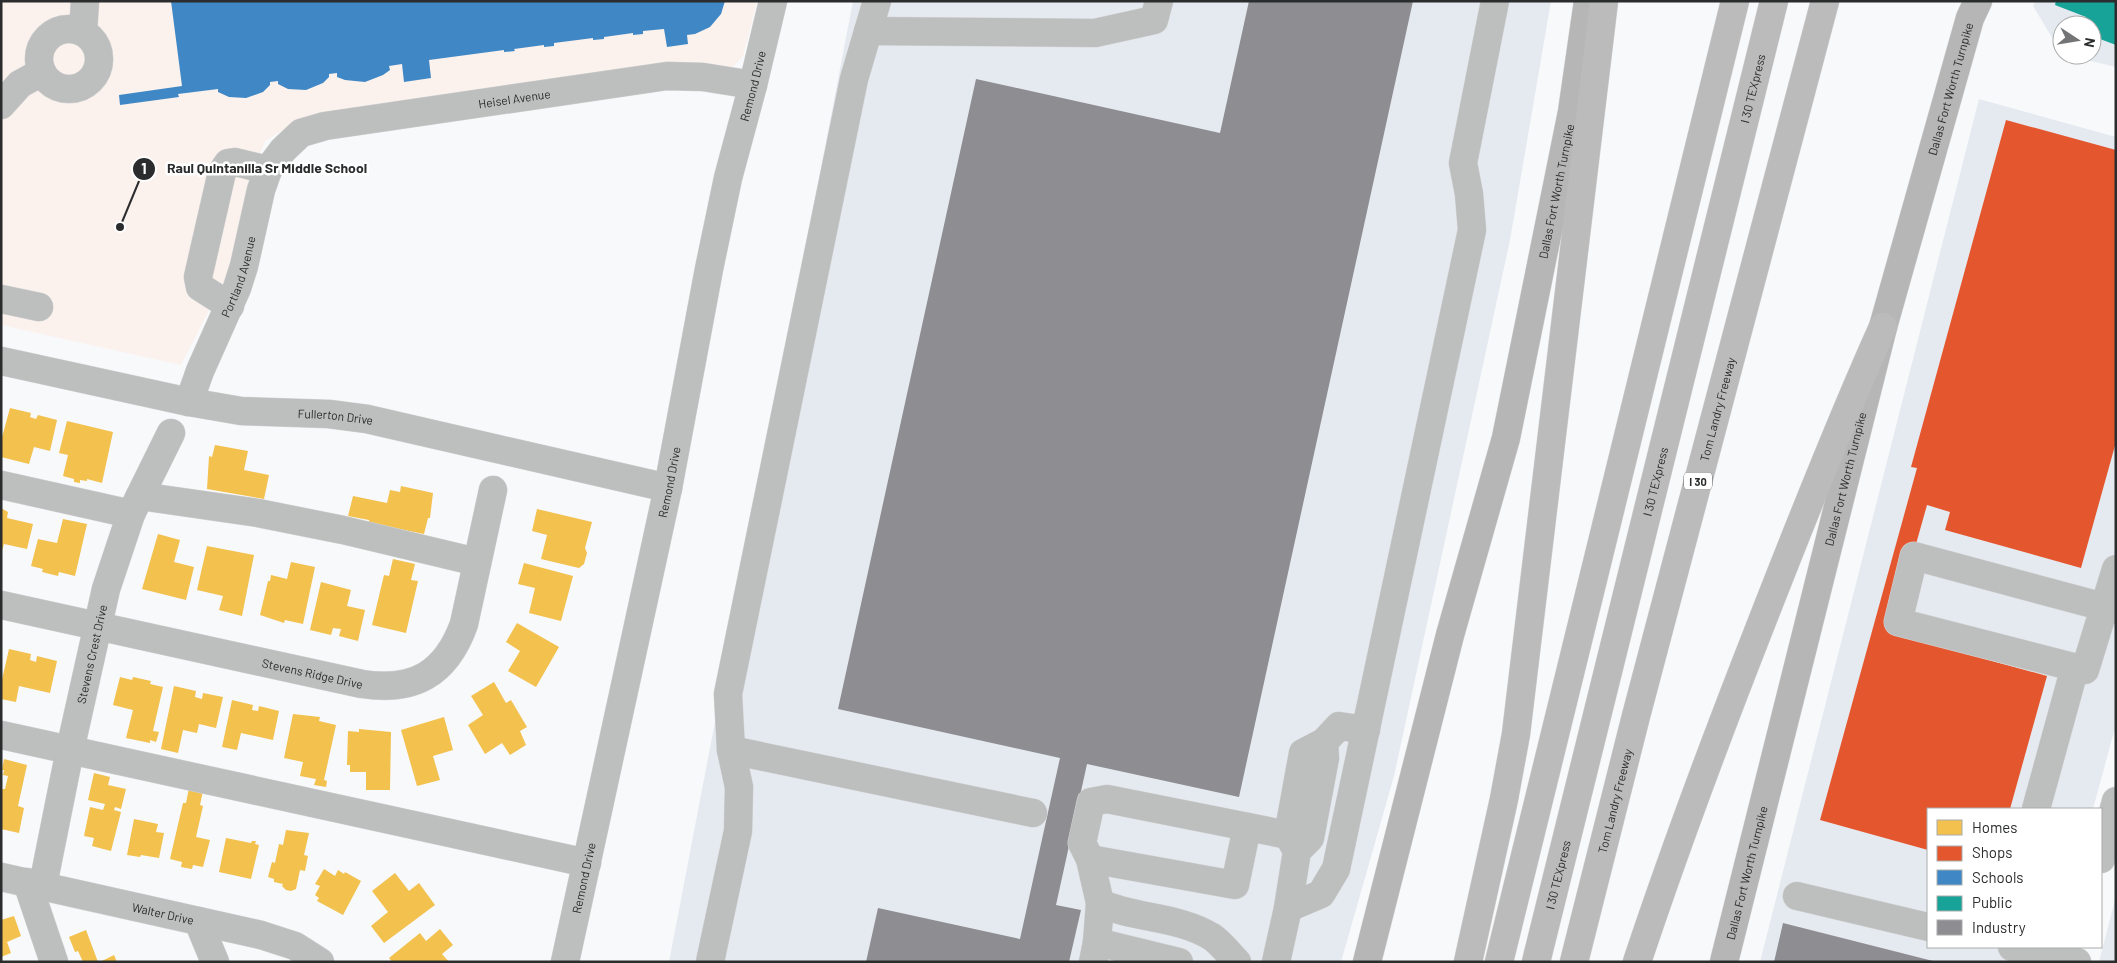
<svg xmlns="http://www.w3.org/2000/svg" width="2117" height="963" viewBox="0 0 2117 963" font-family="Barlow,sans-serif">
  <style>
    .built { fill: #e5eaf0 }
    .education { fill: #fbf1ed }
    .homes { fill: #f2c14e }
    .shops { fill: #e4572e }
    .schools { fill: #3f88c5 }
    .public { fill: #17a398 }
    .industry { fill: #8d8d92 }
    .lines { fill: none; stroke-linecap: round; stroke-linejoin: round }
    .minor-casing { stroke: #d4d4d5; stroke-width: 29 }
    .major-casing { stroke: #d4d4d5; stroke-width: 29 }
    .highway-casing { stroke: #d4d4d5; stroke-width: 29 }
    .minor { stroke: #bdbebe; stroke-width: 28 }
    .major { stroke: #b6b6b6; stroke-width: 28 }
    .highway { stroke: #bbb; stroke-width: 28 }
    .labels { text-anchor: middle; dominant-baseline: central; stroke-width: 5; stroke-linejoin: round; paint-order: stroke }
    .shield { fill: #fff; stroke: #6b6b6c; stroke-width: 1 }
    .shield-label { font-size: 11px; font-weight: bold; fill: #2b2c2d }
    .street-label { font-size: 12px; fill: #2b2c2d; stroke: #fff }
    .leader { fill: none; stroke: #2b2c2d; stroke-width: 2 }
    .callout-dot { fill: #2b2c2d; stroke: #fff; stroke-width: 2 }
    .mark-label { font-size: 15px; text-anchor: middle; font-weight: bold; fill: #fff }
    .callout-label { font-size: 14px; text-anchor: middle; font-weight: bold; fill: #2b2c2d; stroke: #fff; stroke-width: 5; stroke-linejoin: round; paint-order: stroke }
  </style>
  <rect width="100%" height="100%" fill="#f8f9fb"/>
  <g class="built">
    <path d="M853 1H1551L1510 240 1394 776 1341 962H669Z"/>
    <path d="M2035 1H2116V67L2066 55H2092V25H2062V54L2033 6Z"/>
    <path d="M1979 99 2116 137V724L2093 809H1928V947H2052L2046 962H1760Z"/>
    <path d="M2116 896V962H2099Z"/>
  </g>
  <path class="education" d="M1 1H57L66 3V1H757L743 56 729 71 686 62 335 110 299 120 265 141 249 180 227 275 181 365 1 325Z"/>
  <g class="homes">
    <path d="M10 408 31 413 30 417 36 419 38 415 57 420 50 451 34 447 29 464 1 457V441Z"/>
    <path d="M67 421 113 432 102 483 87 479V481L80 480V483L74 482V479L63 476 68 455 59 453Z"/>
    <path d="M215 445 248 451 244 470 269 475 264 499 207 489 209 456 212 457Z"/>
    <path d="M401 486 433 493 430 518H428L424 534 369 523V520L348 516 353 496 387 503 390 490 400 492Z"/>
    <path d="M1 508 8 512 7 518 33 524 27 549 4 544 1 554Z"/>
    <path d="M537 509 592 522 585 548 587 553 584 564 579 568 541 559 547 535 532 531Z"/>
    <path d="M63 519 87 524 75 576 59 572 58 576 42 572 43 569 31 566 38 539 57 543Z"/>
    <path d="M158 534 180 540 174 562 194 567 186 600 142 589Z"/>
    <path d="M207 546 254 555 242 616 219 610 223 596 197 590Z"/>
    <path d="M393 559 415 564 411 580 418 581 406 633 372 625 384 575 389 576Z"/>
    <path d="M291 562 315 567 303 624 285 620 284 623 260 615 268 581H270L271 575 287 579Z"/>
    <path d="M524 563 573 576 561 621 529 613 535 588 518 584Z"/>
    <path d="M321 582 351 590 347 606 365 610 358 641 339 636 341 629 333 628 331 635 310 630Z"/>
    <path d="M517 623 559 647 536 687 508 671 520 651 506 642Z"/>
    <path d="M9 649 31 654 30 660 36 662 37 656 57 661 50 693 19 686 16 702 1 699V684Z"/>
    <path d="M120 677 132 680 133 677 151 681 150 684 163 687 153 731 159 732 156 742 150 740V743L126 738 133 710 113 705Z"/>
    <path d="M494 682 506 703 511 700 527 727 520 731 526 745 510 755 502 743 485 754 468 725 483 715 471 696Z"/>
    <path d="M174 686 196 691 195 697 202 699 203 693 223 697 216 728 199 724 197 733 183 730 178 753 161 749Z"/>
    <path d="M232 700 253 705 252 710 258 711 259 706 279 711 273 740 241 733 237 750 222 747Z"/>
    <path d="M293 714 320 717 319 721 336 725 324 780 327 781 326 787 314 785 316 779 300 776 303 762 284 758Z"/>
    <path d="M444 717 453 750 433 756 440 780 417 786 401 730Z"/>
    <path d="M359 729 391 732 390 790H366V772H350V765H347L348 731 359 732Z"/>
    <path d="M4 759 27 765 18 806 24 808 19 833 1 829V789H5L8 776 3 775 4 770H2Z"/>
    <path d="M94 773 110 777 108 785 126 789 121 809 115 807 114 810 121 812 111 851 92 846 94 838 84 836 90 807 103 810 105 804 88 800Z"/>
    <path d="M189 788 203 791 200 805 203 806 196 837 210 840 203 867 193 865 192 869 181 867 182 862 170 859 183 803H186Z"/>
    <path d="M134 819 158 824 156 832 164 833 159 858 141 855 140 857 127 855Z"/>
    <path d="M286 830 309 833 304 855 308 856 305 871 300 870 296 889 291 891 286 890 282 886 283 884 274 882V879L268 877 272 862 275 863 279 844 283 845Z"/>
    <path d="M226 838 251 843 252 841H256L255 844 259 845 251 879 219 872Z"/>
    <path d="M324 869 335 876 338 870 344 874 345 872 361 881 343 915 317 901 319 898 315 895 320 886 315 884Z"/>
    <path d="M395 873 409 891 419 883 435 905 384 943 371 926 388 912 372 891Z"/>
    <path d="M14 916 21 936 7 942 11 953 1 957V920Z"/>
    <path d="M440 929 453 945 442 954 449 962H392L389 958 420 933 426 941Z"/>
    <path d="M86 930 98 962H83L78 951 75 952 69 937Z"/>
    <path d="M114 955 117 962H100Z"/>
  </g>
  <path class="shops" d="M2006 120 2116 150V442L2081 568 1945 530 1950 512 1927 505 1891 633 2047 676 2010 809H1928V850L1820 820 1917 468 1911 467Z"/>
  <path class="schools" d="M171 1H725L721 14 710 27 695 34 687 35 688 44 667 47 664 29 643 31V34L633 35V33L604 37V39L593 40V38L554 43V46L544 47V45L514 49 515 51 504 52V50L429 60 431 78 404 82 402 64 389 66 390 70 383 75 365 82 345 80 337 77V73L329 74V77L323 83 306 90 288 89 278 84V81L270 82V85L263 92 246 98 229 97 218 92V89L178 94 179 97 120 105 119 95 182 86Z"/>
  <path class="public" d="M2056 1H2116V45L2092 36V25H2083L2086 17 2055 5Z"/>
  <g class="industry">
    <path d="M1249 1H1413L1239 797 1087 764 1056 905 1081 910 1069 962H866L878 908 1020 939 1060 758 838 709 976 79 1220 133Z"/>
    <path d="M1783 923 1933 961V962H1774Z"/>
  </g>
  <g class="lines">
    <g class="minor-casing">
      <g id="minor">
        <circle cx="69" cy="59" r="30"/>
        <path d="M868 31 1095 33 1154 20 1159 1"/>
        <path d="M83 32 85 1"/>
        <path d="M1 105 20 84 42 72"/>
        <path d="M1 299 39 307"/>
        <path d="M230 306 200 287 198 277 222 172 228 163 235 162 268 170"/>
        <path id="s1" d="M1 361 189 402 241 411 329 414 367 419 668 488"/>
        <path id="s2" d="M189 402 200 371 237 288 244 266 261 190 268 170 283 150 301 133 325 126 667 76 703 77 753 85"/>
        <path d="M1 485 131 514"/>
        <path d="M140 496 258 513 343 530 477 562"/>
        <path d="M2116 569 2085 670 1898 622 1914 556 2104 607 2116 610"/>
        <path id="s3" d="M1 605 362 684C414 692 446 674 464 624L493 490"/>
        <path d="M1 735 587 863"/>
        <path d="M1324 742 1339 726 1366 730"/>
        <path d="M731 750 1033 813"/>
        <path d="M2036 809 2075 667"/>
        <path d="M1090 859 1235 885 1247 827"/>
        <path d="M2101 859 2116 801"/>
        <path id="s4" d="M1 877 261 935 295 946 320 962"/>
        <path d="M27 882 54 962"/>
        <path id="s5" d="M43 885 70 750 106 589 131 514 171 433"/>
        <path d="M1797 896 1928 927"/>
        <path d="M1100 903C1135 919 1178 916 1212 937 1221 943 1229 954 1237 962"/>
        <path d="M1288 908 1297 851 1310 838 1325 758 1324 742 1303 753 1288 835 1297 851"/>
        <path d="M198 921 215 962"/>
        <path d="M1097 942 1100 903 1090 859 1082 843 1091 802 1107 799 1288 835"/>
        <path d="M2012 947 2077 962"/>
        <path id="s6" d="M565 962 668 488 709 269 728 178 753 85 773 1"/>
        <path d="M710 962 738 831 739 787 731 750 728 694 854 79 877 1"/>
        <path d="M1093 962 1097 942 1179 962"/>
        <path d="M1276 962 1288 908 1321 894 1336 869 1472 230 1469 194 1463 163 1495 1"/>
      </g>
    </g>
    <g class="major-casing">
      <g id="major">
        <path id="s7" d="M1367 962 1450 635 1506 438 1572 112 1588 1"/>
        <path id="s8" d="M1724 962 1883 327 1970 18 1978 1"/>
      </g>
    </g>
    <g class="highway-casing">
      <g id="highway">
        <path d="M1468 962 1504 799 1516 734 1604 1"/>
        <path d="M1499 962 1735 1"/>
        <path id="s9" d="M1536 962 1774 1"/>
        <path id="s10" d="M1574 962 1636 716 1825 1"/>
        <path d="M1637 962C1675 848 1717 736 1761 624 1800 524 1839 425 1883 327"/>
      </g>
    </g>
    <use href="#minor" class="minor"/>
    <use href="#major" class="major"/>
    <use href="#highway" class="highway"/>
  </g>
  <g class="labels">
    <rect class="shield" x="1684" y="472.5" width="28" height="17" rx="4"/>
    <g class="shield-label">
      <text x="1698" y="481">I 30</text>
    </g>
    <g class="street-label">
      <text stroke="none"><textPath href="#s6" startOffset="896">Remond Drive</textPath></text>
      <text stroke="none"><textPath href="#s9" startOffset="900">I 30 TEXpress</textPath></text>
      <text stroke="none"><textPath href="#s8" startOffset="902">Dallas Fort Worth Turnpike</textPath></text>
      <text stroke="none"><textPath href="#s2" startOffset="512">Heisel Avenue</textPath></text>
      <text stroke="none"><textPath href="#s7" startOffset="794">Dallas Fort Worth Turnpike</textPath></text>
      <text stroke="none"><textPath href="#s2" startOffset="135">Portland Avenue</textPath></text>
      <text stroke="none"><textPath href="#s10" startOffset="571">Tom Landry Freeway</textPath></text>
      <text stroke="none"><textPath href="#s1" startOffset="340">Fullerton Drive</textPath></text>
      <text stroke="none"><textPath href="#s8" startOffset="498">Dallas Fort Worth Turnpike</textPath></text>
      <text stroke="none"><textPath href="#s6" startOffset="491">Remond Drive</textPath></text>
      <text stroke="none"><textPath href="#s9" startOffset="495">I 30 TEXpress</textPath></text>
      <text stroke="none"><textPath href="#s5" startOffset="236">Stevens Crest Drive</textPath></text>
      <text stroke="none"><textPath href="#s3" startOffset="319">Stevens Ridge Drive</textPath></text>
      <text stroke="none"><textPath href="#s10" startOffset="166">Tom Landry Freeway</textPath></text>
      <text stroke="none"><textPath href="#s8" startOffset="92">Dallas Fort Worth Turnpike</textPath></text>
      <text stroke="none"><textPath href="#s9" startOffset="90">I 30 TEXpress</textPath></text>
      <text stroke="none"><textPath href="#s6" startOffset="86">Remond Drive</textPath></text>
      <text stroke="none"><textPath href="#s4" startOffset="166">Walter Drive</textPath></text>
    </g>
  </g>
  <path class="leader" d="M120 227L144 169"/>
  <g class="callout-dot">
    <circle cx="120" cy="227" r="5"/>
    <circle cx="144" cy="169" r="12"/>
  </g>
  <g class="mark-label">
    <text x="144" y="174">1</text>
  </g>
  <g class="callout-label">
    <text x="267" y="173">Raul Quintanilla Sr Middle School</text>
  </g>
  <rect width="2117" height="963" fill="none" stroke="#2b2c2d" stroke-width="5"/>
  <rect x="1927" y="808" width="175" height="140" fill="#ffffff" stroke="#aaabab"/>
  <rect x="1937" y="820" width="25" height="15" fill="#f2c14e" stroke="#aaabab"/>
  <text x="1972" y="833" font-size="15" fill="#2b2c2d">Homes</text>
  <rect x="1937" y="846" width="25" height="15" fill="#e4572e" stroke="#aaabab"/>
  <text x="1972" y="858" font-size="15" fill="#2b2c2d">Shops</text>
  <rect x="1937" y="870" width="25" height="15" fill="#3f88c5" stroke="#aaabab"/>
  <text x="1972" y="883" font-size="15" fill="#2b2c2d">Schools</text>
  <rect x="1937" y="896" width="25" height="15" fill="#17a398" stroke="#aaabab"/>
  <text x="1972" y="908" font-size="15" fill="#2b2c2d">Public</text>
  <rect x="1937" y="920" width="25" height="15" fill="#8d8d92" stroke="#aaabab"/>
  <text x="1972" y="933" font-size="15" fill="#2b2c2d">Industry</text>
  <g transform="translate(2077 40) rotate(102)"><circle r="24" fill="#ffffff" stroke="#aaabab"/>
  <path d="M0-4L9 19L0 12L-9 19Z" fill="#737475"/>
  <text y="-8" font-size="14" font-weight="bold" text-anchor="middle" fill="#2b2c2d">N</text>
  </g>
</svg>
